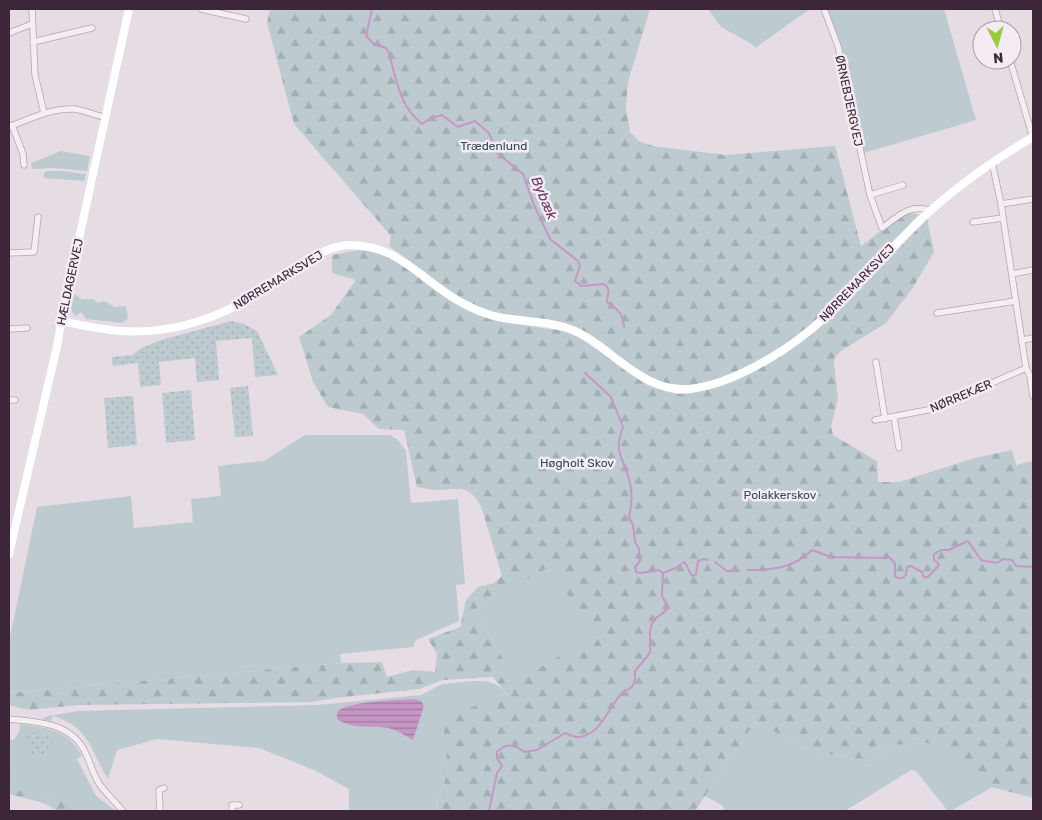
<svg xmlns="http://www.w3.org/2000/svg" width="1042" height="820" viewBox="0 0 1042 820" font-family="Rubik,sans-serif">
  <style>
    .green { fill: #bdcbd0 }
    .forest { fill: url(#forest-firs); fill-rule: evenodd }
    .park { fill: url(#park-dots) }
    .water { fill: url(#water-rules) }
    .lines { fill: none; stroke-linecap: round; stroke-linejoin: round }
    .stream { stroke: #c696c4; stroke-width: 2 }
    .street-casing { stroke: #b3a5b0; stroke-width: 7 }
    .street { stroke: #f4eef3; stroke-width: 5.5 }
    .secondary { stroke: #fff; stroke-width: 8 }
    .labels { text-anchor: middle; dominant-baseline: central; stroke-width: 5; stroke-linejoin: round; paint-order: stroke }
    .street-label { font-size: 12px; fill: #3c2638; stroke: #f4ebf3 }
    .park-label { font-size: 12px; fill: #334b57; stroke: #f4ebf3 }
    .water-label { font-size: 14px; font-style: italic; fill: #6e316a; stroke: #f4ebf3 }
  </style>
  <defs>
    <pattern id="forest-firs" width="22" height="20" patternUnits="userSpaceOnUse" patternTransform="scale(1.25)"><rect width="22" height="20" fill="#bdcbd0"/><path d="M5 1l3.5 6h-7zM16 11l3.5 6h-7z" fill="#a3aeb3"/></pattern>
    <pattern id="park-dots" width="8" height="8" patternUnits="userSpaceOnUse" patternTransform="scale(1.25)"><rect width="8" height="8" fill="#bdcbd0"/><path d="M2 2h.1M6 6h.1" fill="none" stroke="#a3aeb3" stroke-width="1.8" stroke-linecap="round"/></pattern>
    <pattern id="water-rules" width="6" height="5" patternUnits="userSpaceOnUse" patternTransform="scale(1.25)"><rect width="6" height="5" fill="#c696c4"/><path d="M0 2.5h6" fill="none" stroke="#a27aa0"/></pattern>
  </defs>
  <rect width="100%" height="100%" fill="#e6dce4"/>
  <g class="green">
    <path d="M708 9H810L755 48 752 44 721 27Z"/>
    <path d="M826 9H944L976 120 864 153 840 46Z"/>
    <path d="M61 151 90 156 87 171 53 168 32 169 31 163Z"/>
    <path d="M47 171H63L86 174 84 181 44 178V173Z"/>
    <path d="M74 294 82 299H93L98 303 104 301 115 307 126 306 128 319 122 323 86 319 81 312 76 316C68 310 72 303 74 294Z"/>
    <path d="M305 435H390L398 440 406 451 411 503 458 499 465 584 456 585 459 621 416 640 413 647 340 654 341 663 9 693V642L37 507 131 496 134 528 193 522 191 499 221 496 218 466 264 461Z"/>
    <path d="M552 564 591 638 515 683 476 609Z"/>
    <path d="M472 681C487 681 496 681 506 693L444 720 448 771 435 811H349V789L316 771 259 748 157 739 117 750 108 779C89 749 91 728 53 716L51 721 42 719 48 716 78 711 318 705 421 695 442 684Z"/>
    <path d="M755 722 814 752 869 761 894 745 929 743 992 787 951 811H948L916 771 911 770 845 811H726L722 805 705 796Z"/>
    <path d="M20 724C47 728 68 729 82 756L77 759 96 796 116 811H85L76 803 14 790 15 776 9 774V740H14L19 732Z"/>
  </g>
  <g class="forest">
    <path d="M270 9H650L628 82 626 107 630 132 639 141 653 146 726 155 835 146 861 246 905 213 919 214C862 275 807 344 727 375 707 383 686 389 665 383 629 373 606 341 572 326 547 316 517 319 491 311 458 302 418 267 389 246L391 236 294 124 267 23Z"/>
    <path d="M927 219 934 252 912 289 886 323 841 351 835 357 834 362 838 399 831 427 833 435 877 461 878 482H899L975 458 1012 450 1016 465 1033 461V798L984 785 929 743 894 745 869 761 814 752 755 722 695 811H435L448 771 443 719 506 693 493 677 443 680 419 689 344 697 311 702 79 705 29 710 9 705V693L341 663 382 662 387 677 413 670 435 672 437 654 428 639 460 627 466 600 478 587 494 583 502 576 481 506C468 485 462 489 440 490 433 490 424 488 417 487L404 430 379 429 363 414 328 407 313 382 299 337 331 315 356 280 332 273V255L359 250 384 253 479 315 508 323 564 331 582 339 647 385 676 394H688L711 388 773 360 815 332 842 308ZM552 565 590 638 515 682 476 609Z"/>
    <path d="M9 774 15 776V790L77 803 85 811H59L43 803 9 794Z"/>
  </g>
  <g class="park">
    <path d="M231 321 244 324 257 331 278 375 255 377 252 338 216 341 219 380 197 382 195 358 159 362 161 385 140 387 138 363 113 366 112 357 132 355 141 348 161 340Z"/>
    <path d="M248 386 253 436 235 437 230 388Z"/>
    <path d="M191 390 195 440 166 443 162 393Z"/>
    <path d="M133 396 137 445 108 448 104 398Z"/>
    <path d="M25 732 45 734 52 737 54 751 34 757 29 747Z"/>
  </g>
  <path class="water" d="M414 699 421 701 424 706 413 740C406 736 397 730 388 728 370 725 353 730 337 719V712C348 701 397 700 414 699Z"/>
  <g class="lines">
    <g class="stream">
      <path d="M372 9 366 36 374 44 386 48 389 53C396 79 400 107 422 124L431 118 442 115 458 127 475 121 489 133 497 153 523 174 534 205 550 239 578 261 580 266 575 281 581 286 604 284C612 290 607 293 607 302 618 310 623 313 624 327"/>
      <path d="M715 562 727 571H739"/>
      <path d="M748 570C773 570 794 568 812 550L831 557 890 558 895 563V576L897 578H902L906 575 907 567 911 566 922 572 924 577H928L939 565 937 562 934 560V554L941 550H949L968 541 981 560 997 563 1003 559 1012 560 1016 566 1033 567"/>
      <path d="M663 573 676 568 684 562C689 566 688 573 693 576L696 574 698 561 704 559 708 560"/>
      <path d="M489 811 497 773 502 766 497 758V752C506 743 514 744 524 752L537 750 565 733C570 735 575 738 580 737 603 733 609 705 623 692 627 689 632 690 634 683 635 680 635 675 635 671L650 653C651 641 647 627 656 618 661 614 665 613 668 607L662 596 663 573 659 570 641 573 636 572 635 567 640 561 639 549 635 542 633 525 629 517C632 503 633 492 629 479 623 456 613 453 623 427L611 397 585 373"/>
    </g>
    <g class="street-casing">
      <g id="street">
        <path d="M32 9 35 75 44 113"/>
        <path d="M201 9 246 19"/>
        <path d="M824 9 838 46 870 195 882 228C899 216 908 204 930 210"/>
        <path d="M995 9 1001 30"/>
        <path d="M9 33 32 24"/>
        <path d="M33 42 92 28"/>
        <path d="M1010 60 1033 138"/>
        <path d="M12 125 23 154 24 165"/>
        <path d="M9 127C29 119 51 108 74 109 84 110 94 115 104 117"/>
        <path d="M992 162 1001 204 1026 368 1030 376 1033 396"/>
        <path d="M870 195 903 185"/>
        <path d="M1001 204 1033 199"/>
        <path d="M973 222 1003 218"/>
        <path d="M9 253 34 252 38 217"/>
        <path d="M1012 274 1033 270"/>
        <path d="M937 313 1016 301"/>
        <path d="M9 329 27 328"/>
        <path d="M1022 340 1033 338"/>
        <path d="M876 362 885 419"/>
        <path d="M9 400H15"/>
        <path d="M894 417 899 448"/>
        <path d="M875 420 933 409 1026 368"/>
        <path d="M9 719C35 721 70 723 84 750 90 761 93 775 100 785 107 794 116 803 123 811"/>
        <path d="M160 811 159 790 164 788"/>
        <path d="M232 811V805H239"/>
      </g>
    </g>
    <use href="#street" class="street"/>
    <g class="secondary">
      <path d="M61 321C81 325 101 330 122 331 162 334 205 323 241 303 267 288 319 245 349 245 398 245 418 277 457 300 469 307 484 314 498 317 523 322 552 321 575 331 593 339 607 352 622 363 637 374 653 385 671 388 701 394 741 375 767 360 824 328 859 280 904 236 943 196 985 165 1033 137"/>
      <path d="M9 554 58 342 61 321 129 9"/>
    </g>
  </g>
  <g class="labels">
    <g class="street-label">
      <text transform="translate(849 101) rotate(78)">ØRNEBJERGVEJ</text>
      <text transform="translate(278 280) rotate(-31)">NØRREMARKSVEJ</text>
      <text transform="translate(70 282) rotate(-78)">HÆLDAGERVEJ</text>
      <text transform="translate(857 283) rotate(-46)">NØRREMARKSVEJ</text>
      <text transform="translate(961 396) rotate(-23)">NØRREKÆR</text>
    </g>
    <g class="park-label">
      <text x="494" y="146">Trædenlund</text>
      <text x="577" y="463">Høgholt Skov</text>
      <text x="780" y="495">Polakkerskov</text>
    </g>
    <g class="water-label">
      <text transform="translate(544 198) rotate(67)">Bybæk</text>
    </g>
  </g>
  <rect width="1042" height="820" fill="none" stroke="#3c2638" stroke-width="20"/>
  <g transform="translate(997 45) rotate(174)"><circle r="24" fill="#f4ebf3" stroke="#aa9ca8"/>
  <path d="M0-4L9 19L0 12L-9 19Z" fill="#98cb40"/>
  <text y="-8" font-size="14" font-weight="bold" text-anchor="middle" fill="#3c2638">N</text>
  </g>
</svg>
